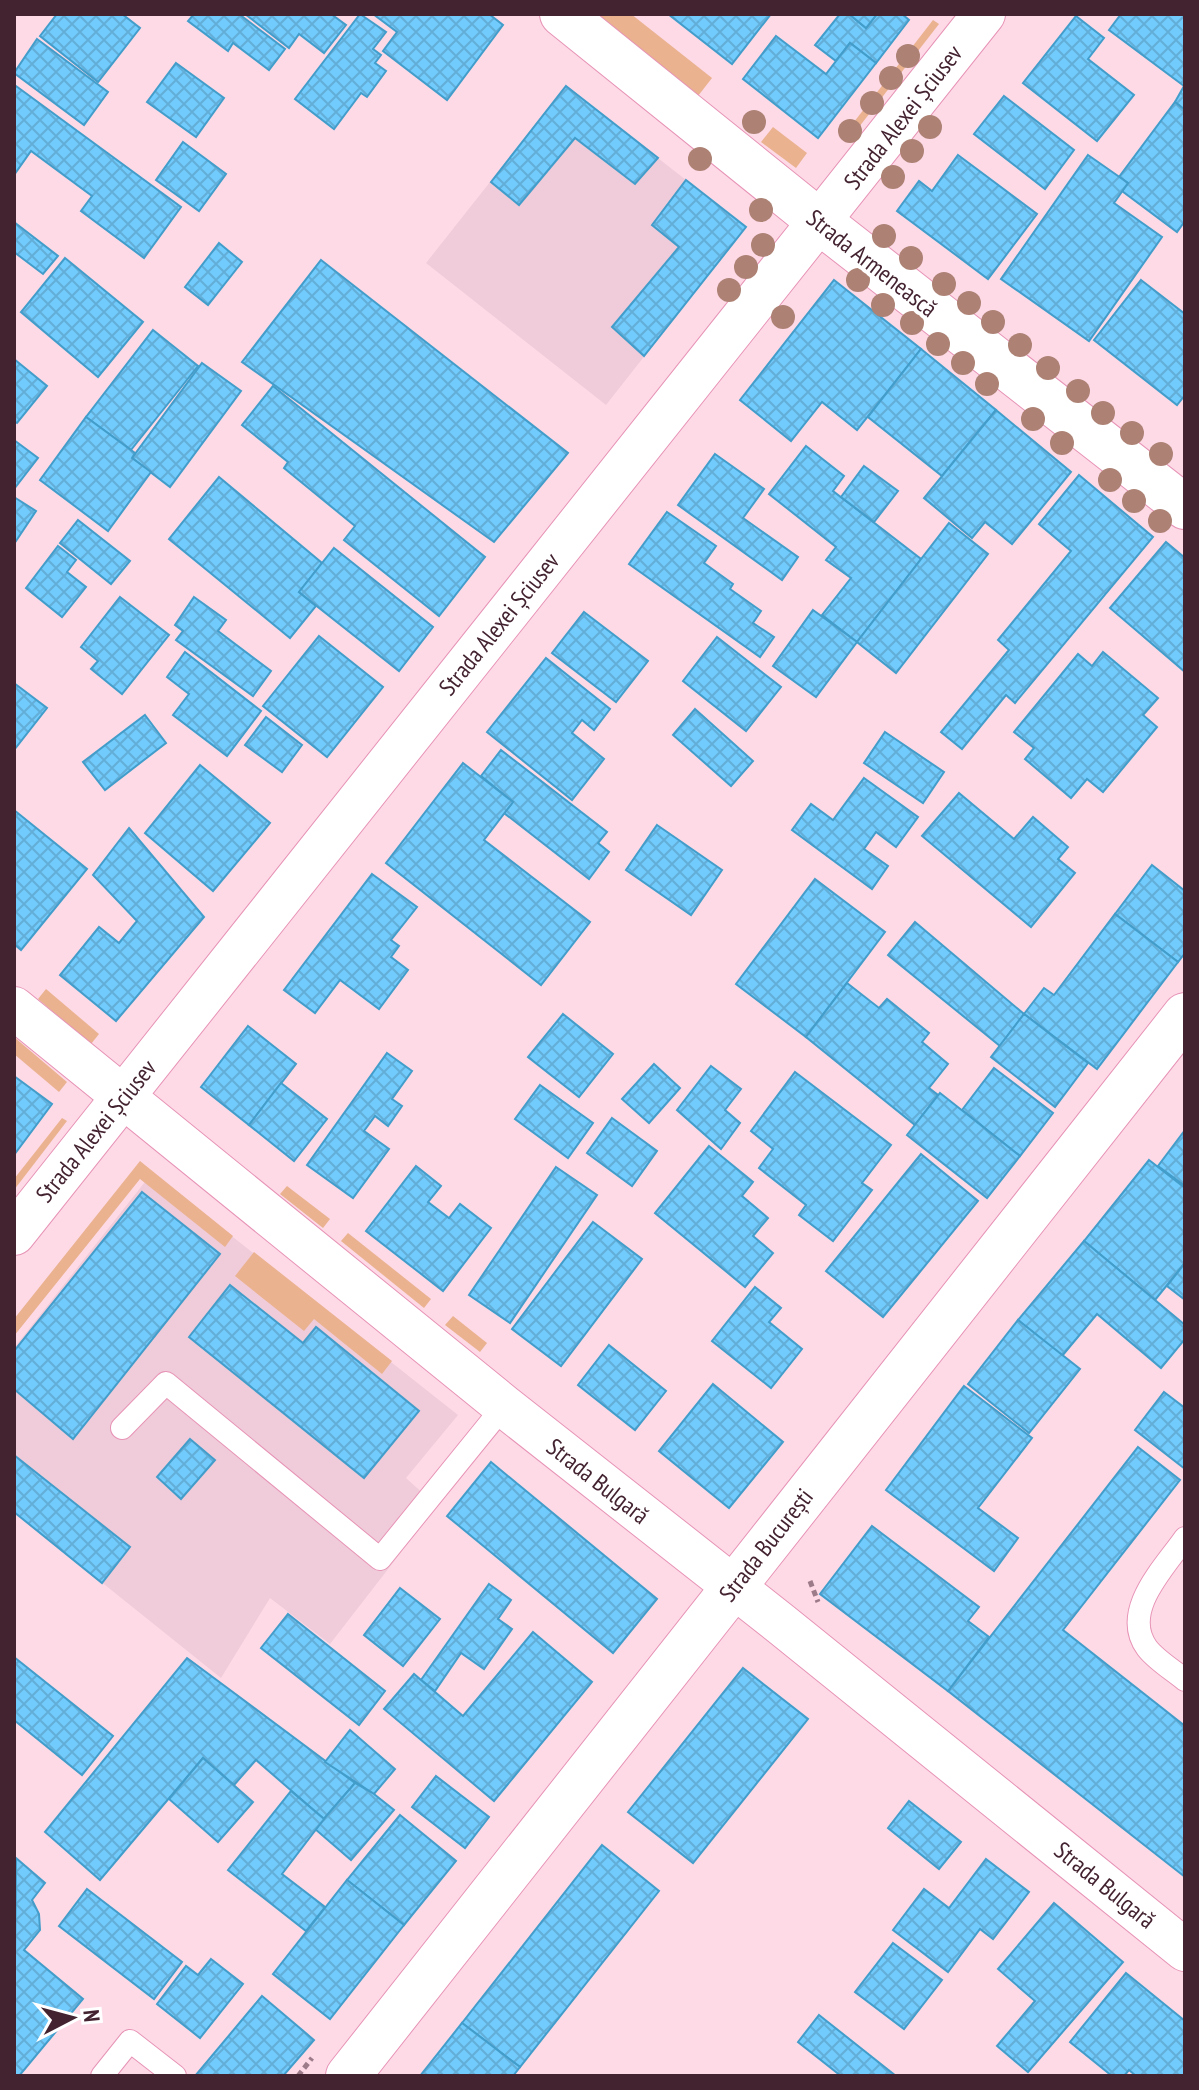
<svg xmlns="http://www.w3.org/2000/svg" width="1199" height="2090" viewBox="0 0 1199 2090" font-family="'PT Sans Narrow',sans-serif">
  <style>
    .built { fill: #f0cbd9 }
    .garden { fill: #eab28f }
    .building { fill: url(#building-cross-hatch); stroke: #439dca; stroke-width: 2 }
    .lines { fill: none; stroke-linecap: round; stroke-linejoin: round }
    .service-casing { stroke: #e794b6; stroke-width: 24 }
    .minor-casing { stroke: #e794b6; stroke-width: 44 }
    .secondary-casing { stroke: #e794b6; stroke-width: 46 }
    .path { stroke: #9d7b88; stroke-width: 5; stroke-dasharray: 6 4; stroke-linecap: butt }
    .service { stroke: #fff; stroke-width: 22 }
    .minor { stroke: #fff; stroke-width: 42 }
    .secondary { stroke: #fff; stroke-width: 44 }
    .tree { fill: #ad8274 }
    .labels { text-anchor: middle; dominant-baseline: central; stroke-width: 8; stroke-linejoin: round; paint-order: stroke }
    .street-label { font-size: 24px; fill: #442331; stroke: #fff }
  </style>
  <defs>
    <pattern id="building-cross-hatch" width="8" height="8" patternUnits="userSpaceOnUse" patternTransform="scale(2)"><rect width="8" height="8" fill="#71cbfc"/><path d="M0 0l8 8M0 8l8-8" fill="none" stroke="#63aed8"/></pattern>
  </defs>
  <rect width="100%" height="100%" fill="#fedae7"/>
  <g class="built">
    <path d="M566 86 746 227 606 405 426 263Z"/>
    <path d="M152 1173 458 1415 406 1478 437 1506 330 1644 270 1598 221 1678 14 1512V1348Z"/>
  </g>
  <g class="garden">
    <path d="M595 14H631L712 78 698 96Z"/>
    <path d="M933 20 939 24 852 136 847 131Z"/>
    <path d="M773 127 807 153 796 168 761 142Z"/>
    <path d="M46 989 99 1034 91 1044 38 999Z"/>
    <path d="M14 1037 67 1082 59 1092 14 1054Z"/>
    <path d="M62 1118 67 1121 14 1190V1179Z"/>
    <path d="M140 1161 233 1236 225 1247 140 1179 14 1336V1319Z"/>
    <path d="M287 1186 330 1219 323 1228 280 1194Z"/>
    <path d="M348 1233 431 1299 424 1308 341 1241Z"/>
    <path d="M254 1252 392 1361 382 1374 314 1319 304 1331 235 1276Z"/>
    <path d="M453 1316 487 1343 480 1352 445 1325Z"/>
  </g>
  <g class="building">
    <path d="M57 14H122L140 28 98 82 40 36Z"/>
    <path d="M194 14H239L285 49 269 70 233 43 228 51 188 21Z"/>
    <path d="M245 14H331L346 25 324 53 299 34 289 48Z"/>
    <path d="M360 14 386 32 373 49 381 55 375 63 386 71 367 97 361 93 334 129 295 99Z"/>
    <path d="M373 14H489L503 25 447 100 383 51 397 32Z"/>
    <path d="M668 14H771L732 64Z"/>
    <path d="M840 14H849L866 28 877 14H902L909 20 876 63 850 43 836 61 815 45Z"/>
    <path d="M849 14H877L866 28Z"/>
    <path d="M1121 14H1185V110L1175 102 1184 86 1109 30Z"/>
    <path d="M1076 16 1104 38 1088 59 1134 95 1097 141 1023 83Z"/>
    <path d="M776 36 826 74 850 43 876 63 818 138 743 79Z"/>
    <path d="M37 39 108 92 84 125 14 73Z"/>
    <path d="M176 63 224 98 196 137 147 102Z"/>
    <path d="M16 86 181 207 144 258 81 211 92 196 31 151 14 175V90Z"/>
    <path d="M566 86 658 158 635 184 575 138 519 205 491 182Z"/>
    <path d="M1004 96 1074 150 1045 189 974 134Z"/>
    <path d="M1175 102 1185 110V221L1177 232 1122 191 1128 183 1119 177Z"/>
    <path d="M183 142 226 174 199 211 156 180Z"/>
    <path d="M958 155 1037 214 988 279 897 211 919 181 932 191Z"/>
    <path d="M1088 155 1128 183 1114 203 1162 237 1089 341 1001 279Z"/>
    <path d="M686 180 746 227 644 356 612 327 679 247 652 225Z"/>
    <path d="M14 222 58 256 43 274 14 252Z"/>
    <path d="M219 243 242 262 208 305 185 287Z"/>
    <path d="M65 258 143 322 98 377 21 312Z"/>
    <path d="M321 260 568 453 494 542 242 362Z"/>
    <path d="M834 280 921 349 857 430 822 402 791 441 740 400Z"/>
    <path d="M1141 280 1185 314V395L1177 405 1094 340Z"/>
    <path d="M153 330 198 366 131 450 86 417Z"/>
    <path d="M921 349 996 410 942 476 868 417Z"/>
    <path d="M14 359 47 386 17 423 14 421Z"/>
    <path d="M202 363 241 391 170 487 132 458Z"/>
    <path d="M273 386 485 557 439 616 344 540 355 526 284 468 288 462 242 425Z"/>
    <path d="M996 410 1071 472 1012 544 985 522 972 538 924 498Z"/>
    <path d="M86 417 135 453 132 458 151 472 108 531 40 480Z"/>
    <path d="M14 440 38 458 14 489Z"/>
    <path d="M806 446 844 476 833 491 921 559 857 642 822 615 851 578 826 560 836 547 769 494Z"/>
    <path d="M715 454 764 489 743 518 798 557 782 580 678 505Z"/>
    <path d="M864 466 898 491 874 522 841 497Z"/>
    <path d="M1079 475 1153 537 1015 703 1006 695 962 749 941 732 1009 650 998 640 1071 551 1039 524Z"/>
    <path d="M219 477 322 563 299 592 316 606 290 638 169 539Z"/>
    <path d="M14 497 36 511 14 544Z"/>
    <path d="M667 512 716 546 704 563 733 584 730 589 761 611 753 623 774 637 760 657 629 564Z"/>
    <path d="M78 520 130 561 111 584 60 543Z"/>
    <path d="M949 523 988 554 896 673 857 642Z"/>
    <path d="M1166 542 1185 558V672L1110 608Z"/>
    <path d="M58 546 76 560 67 572 86 587 62 617 26 588Z"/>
    <path d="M334 548 433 627 399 671 299 592Z"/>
    <path d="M120 597 169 635 122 694 91 669 98 661 81 647Z"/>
    <path d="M194 597 226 620 218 631 271 671 253 696 176 640 183 631 175 625Z"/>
    <path d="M813 610 857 642 816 697 773 666Z"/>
    <path d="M584 612 648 661 616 702 552 653Z"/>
    <path d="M319 636 383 687 327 757 263 706Z"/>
    <path d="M717 637 781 687 746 731 683 681Z"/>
    <path d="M185 652 261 711 227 756 173 715 189 694 167 677Z"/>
    <path d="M1103 652 1158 698 1143 715 1157 727 1103 792 1087 779 1071 798 1025 759 1034 748 1014 732 1078 654 1092 666Z"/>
    <path d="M546 658 610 709 594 730 582 720 572 733 604 759 572 800 487 732Z"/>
    <path d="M14 683 47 708 14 750Z"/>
    <path d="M695 709 753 761 731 786 673 735Z"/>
    <path d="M145 715 166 743 105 790 83 762Z"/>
    <path d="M266 717 302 745 282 772 245 745Z"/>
    <path d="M885 732 944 772 923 803 864 763Z"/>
    <path d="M501 750 607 832 598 843 609 852 589 879 504 813 513 802 481 776Z"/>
    <path d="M463 763 513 802 484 840 590 922 541 985 386 863Z"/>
    <path d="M200 765 270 823 213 891 145 833Z"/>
    <path d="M864 778 918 817 896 847 876 832 864 849 888 866 872 889 792 830 811 804 833 820Z"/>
    <path d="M959 793 1014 839 1033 817 1068 847 1058 859 1075 873 1031 927 922 836Z"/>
    <path d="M14 810 87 869 21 950 14 944Z"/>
    <path d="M657 825 722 870 691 915 626 870Z"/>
    <path d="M129 828 204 917 116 1021 60 975 99 927 119 943 137 921 93 875Z"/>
    <path d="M1152 865 1185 891V953L1178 962 1115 914Z"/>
    <path d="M372 874 417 907 391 940 399 946 391 957 408 970 379 1009 340 980 315 1013 284 990Z"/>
    <path d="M815 879 885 932 806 1037 736 984Z"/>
    <path d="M1115 914 1178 962 1097 1069 1024 1014 1044 988 1054 995Z"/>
    <path d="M915 922 1024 1014 1000 1046 888 955Z"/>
    <path d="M847 983 879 1008 887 999 929 1033 922 1042 948 1064 929 1088 938 1095 915 1125 806 1037Z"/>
    <path d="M563 1014 613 1054 579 1097 528 1057Z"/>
    <path d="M1024 1014 1088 1063 1055 1107 991 1057Z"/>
    <path d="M248 1026 296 1064 249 1125 201 1087Z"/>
    <path d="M387 1053 412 1071 392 1099 402 1106 388 1126 375 1116 364 1131 389 1149 353 1198 307 1165Z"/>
    <path d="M654 1064 680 1088 649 1123 622 1099Z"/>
    <path d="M711 1066 741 1089 725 1110 740 1123 721 1149 677 1110Z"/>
    <path d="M994 1068 1053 1113 1020 1156 962 1110Z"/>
    <path d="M795 1072 891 1145 862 1183 872 1190 833 1241 799 1215 806 1205 759 1168 773 1149 751 1131Z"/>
    <path d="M14 1076 52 1104 14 1155Z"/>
    <path d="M281 1083 327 1119 294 1161 249 1125Z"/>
    <path d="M540 1085 593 1123 568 1158 515 1119Z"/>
    <path d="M940 1093 1020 1156 987 1198 907 1135Z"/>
    <path d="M612 1118 657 1151 632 1186 587 1153Z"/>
    <path d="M1185 1130V1186L1158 1166Z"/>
    <path d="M709 1146 753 1182 742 1196 768 1218 753 1236 773 1253 745 1287 655 1213Z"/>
    <path d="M921 1154 978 1201 883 1317 826 1271Z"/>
    <path d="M1149 1160 1185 1188V1263L1155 1300 1084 1241Z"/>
    <path d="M416 1166 441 1186 428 1202 449 1218 460 1204 491 1228 443 1291 366 1231Z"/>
    <path d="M556 1167 597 1195 510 1323 469 1295Z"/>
    <path d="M142 1192 220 1254 73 1439 14 1389V1351Z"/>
    <path d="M593 1222 642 1259 561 1366 512 1329Z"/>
    <path d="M1084 1241 1185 1325V1339L1161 1368 1097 1314 1062 1356 1018 1320Z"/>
    <path d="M1185 1263V1300L1167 1286Z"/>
    <path d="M230 1285 303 1343 316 1327 419 1411 364 1478 189 1337Z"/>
    <path d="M755 1287 781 1308 769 1322 802 1349 771 1388 712 1341Z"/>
    <path d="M1018 1320 1080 1369 1029 1433 968 1384Z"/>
    <path d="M609 1345 666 1391 635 1430 578 1385Z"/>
    <path d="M713 1384 783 1442 729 1508 659 1451Z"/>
    <path d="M964 1386 1032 1438 978 1508 1018 1538 994 1571 886 1490Z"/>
    <path d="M1164 1392 1185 1408V1469L1135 1430Z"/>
    <path d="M190 1439 215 1460 181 1499 157 1477Z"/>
    <path d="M1138 1447 1180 1480 1063 1630 1185 1726V1877L948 1691Z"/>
    <path d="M14 1455 130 1547 102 1583 14 1512Z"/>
    <path d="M491 1462 657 1599 613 1653 447 1516Z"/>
    <path d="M872 1526 979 1607 968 1621 989 1637 948 1691 820 1594Z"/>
    <path d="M489 1584 511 1600 498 1619 512 1629 484 1669 461 1653 435 1691 421 1680Z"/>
    <path d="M400 1588 440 1619 403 1666 364 1635Z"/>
    <path d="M288 1614 385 1691 359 1725 261 1648Z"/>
    <path d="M533 1632 592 1682 494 1801 384 1709 414 1674 463 1716Z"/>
    <path d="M14 1657 113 1736 82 1775 14 1720Z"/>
    <path d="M187 1658 355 1783 324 1819 256 1760 234 1785 203 1758 100 1880 45 1832Z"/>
    <path d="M743 1668 808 1719 693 1863 628 1812Z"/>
    <path d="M350 1730 395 1769 374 1794 325 1762Z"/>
    <path d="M203 1758 253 1802 218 1842 169 1799Z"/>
    <path d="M436 1776 489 1817 465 1848 412 1807Z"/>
    <path d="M355 1783 374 1794 394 1810 351 1860 315 1829Z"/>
    <path d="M291 1791 324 1819 282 1874 325 1907 306 1931 228 1870Z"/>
    <path d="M909 1801 961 1842 939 1869 888 1828Z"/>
    <path d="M400 1815 456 1861 404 1925 347 1880Z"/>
    <path d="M602 1845 659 1891 520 2067 462 2023Z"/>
    <path d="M16 1858 45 1883 32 1900 39 1914 40 1930 24 1950 83 1999 19 2076H14Z"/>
    <path d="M986 1859 1029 1892 993 1939 980 1929 948 1972 893 1930 924 1889 949 1908Z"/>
    <path d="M347 1880 404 1925 330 2019 273 1974Z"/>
    <path d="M87 1889 182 1962 154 1999 59 1926Z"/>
    <path d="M1054 1903 1123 1962 1028 2072 997 2046 1035 2001 998 1969Z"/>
    <path d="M893 1943 942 1980 904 2029 855 1992Z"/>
    <path d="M211 1959 243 1984 200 2038 157 2004 186 1966 198 1975Z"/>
    <path d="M1126 1973 1185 2021V2076H1136L1129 2070 1124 2076H1112L1070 2042Z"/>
    <path d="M262 1996 314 2040 283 2076H195Z"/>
    <path d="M819 2015 896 2076H841L798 2042Z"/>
    <path d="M462 2023 520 2067 513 2076H420Z"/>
  </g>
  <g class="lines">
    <g class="service-casing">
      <g id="service">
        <path d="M122 1428 166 1383 380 1559 504 1406"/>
        <path d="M1185 1538C1165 1567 1120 1611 1147 1648 1156 1660 1173 1670 1185 1680"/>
        <path d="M102 2076 130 2041 175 2076"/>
      </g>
    </g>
    <g class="minor-casing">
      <g id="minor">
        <path d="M14 1008 504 1406 781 1624 1185 1950"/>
        <path d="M14 1234 984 14"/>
      </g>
    </g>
    <g class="secondary-casing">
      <g id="secondary">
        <path d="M562 14 820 222 1185 507"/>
        <path d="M348 2076 1185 1015"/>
      </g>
    </g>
    <g class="path">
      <path d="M810 1581 818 1602"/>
      <path d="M298 2076 312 2058"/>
    </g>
    <use href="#service" class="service"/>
    <use href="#minor" class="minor"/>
    <use href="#secondary" class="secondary"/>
  </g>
  <g class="tree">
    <circle cx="908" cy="56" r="12"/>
    <circle cx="891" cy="78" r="12"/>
    <circle cx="872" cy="103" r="12"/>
    <circle cx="754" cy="122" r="12"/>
    <circle cx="930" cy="127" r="12"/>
    <circle cx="850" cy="131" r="12"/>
    <circle cx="912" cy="151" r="12"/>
    <circle cx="700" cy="159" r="12"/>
    <circle cx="893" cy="177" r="12"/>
    <circle cx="761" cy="210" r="12"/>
    <circle cx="884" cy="236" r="12"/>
    <circle cx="763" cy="245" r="12"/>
    <circle cx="911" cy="258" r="12"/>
    <circle cx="746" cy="267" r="12"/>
    <circle cx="858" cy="280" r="12"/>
    <circle cx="944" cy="284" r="12"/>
    <circle cx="729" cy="290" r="12"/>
    <circle cx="969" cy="303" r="12"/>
    <circle cx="883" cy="305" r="12"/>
    <circle cx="783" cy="317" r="12"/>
    <circle cx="993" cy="322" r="12"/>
    <circle cx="912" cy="323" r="12"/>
    <circle cx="938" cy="344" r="12"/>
    <circle cx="1020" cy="345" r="12"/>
    <circle cx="963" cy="363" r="12"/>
    <circle cx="1048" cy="368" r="12"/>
    <circle cx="987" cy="384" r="12"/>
    <circle cx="1078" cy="391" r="12"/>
    <circle cx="1103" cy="413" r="12"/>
    <circle cx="1033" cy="419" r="12"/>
    <circle cx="1132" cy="433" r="12"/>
    <circle cx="1062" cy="443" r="12"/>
    <circle cx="1161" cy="454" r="12"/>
    <circle cx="1110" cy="480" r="12"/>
    <circle cx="1134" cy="501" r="12"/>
    <circle cx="1160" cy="521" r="12"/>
  </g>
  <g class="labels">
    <g class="street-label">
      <text transform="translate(903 117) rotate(-52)">Strada Alexei Șciusev</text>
      <text transform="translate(872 263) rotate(38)">Strada Armenească</text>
      <text transform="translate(499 624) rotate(-51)">Strada Alexei Șciusev</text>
      <text transform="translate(96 1131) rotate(-51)">Strada Alexei Șciusev</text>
      <text transform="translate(598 1481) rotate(38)">Strada Bulgară</text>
      <text transform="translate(766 1545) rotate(-52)">Strada București</text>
      <text transform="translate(1105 1885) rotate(39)">Strada Bulgară</text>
    </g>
  </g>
  <rect width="1199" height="2090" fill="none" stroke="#442331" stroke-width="32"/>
  <g transform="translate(72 2018) rotate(84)" stroke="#ffffff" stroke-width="6" paint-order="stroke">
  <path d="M0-6L14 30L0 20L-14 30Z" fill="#442331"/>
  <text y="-12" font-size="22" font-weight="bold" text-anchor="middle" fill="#442331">N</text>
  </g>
</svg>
